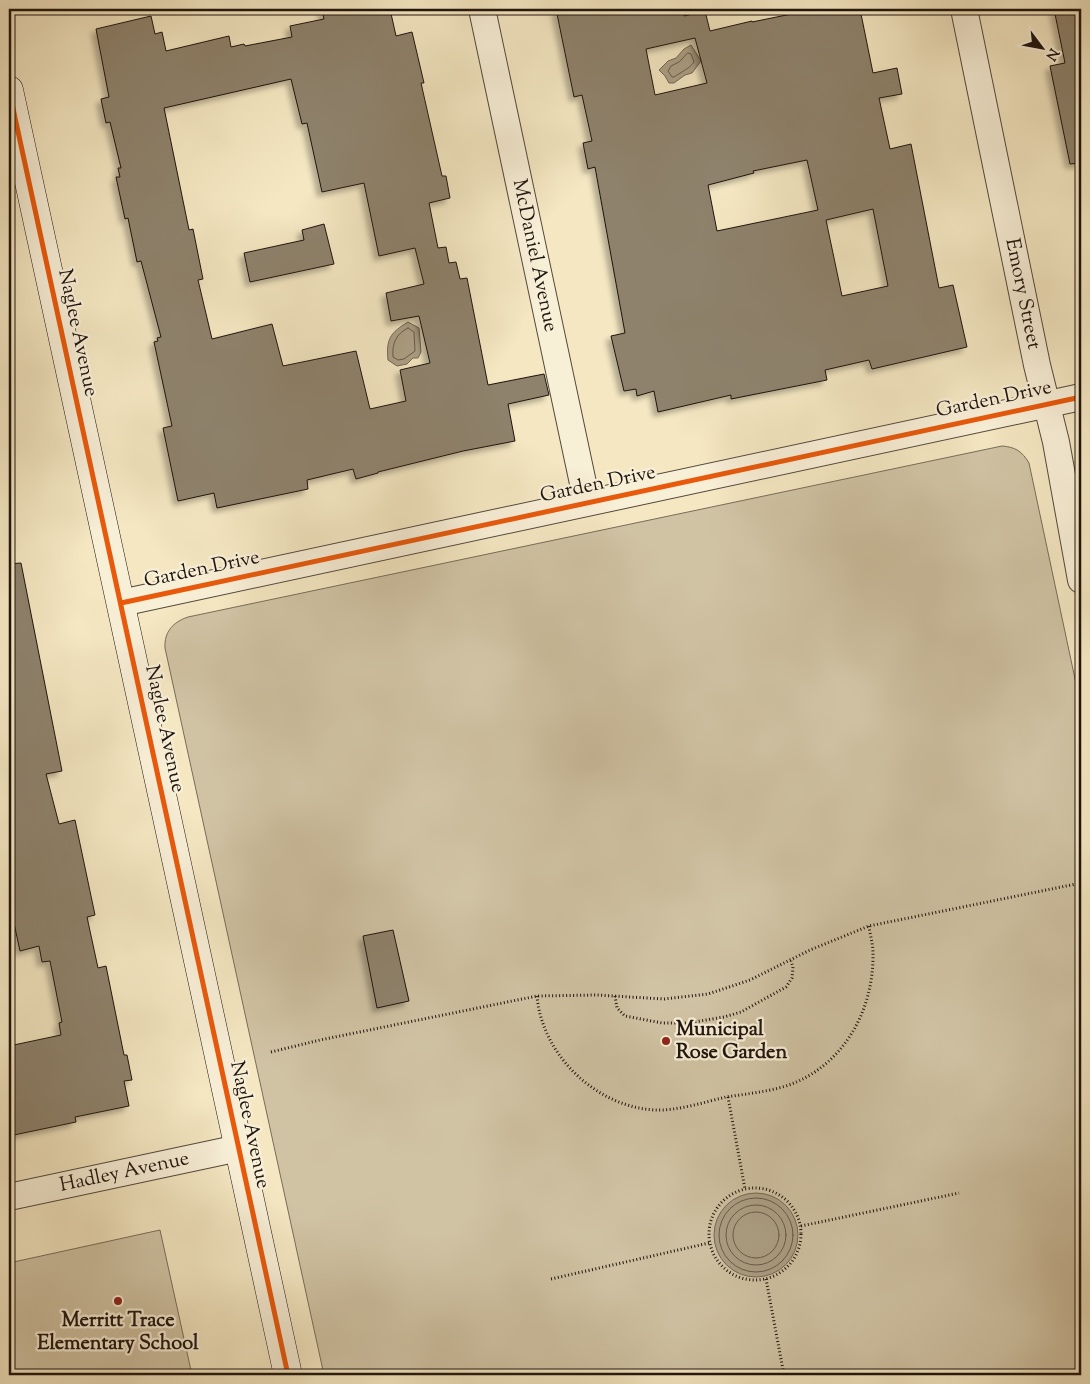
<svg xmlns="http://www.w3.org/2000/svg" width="1090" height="1384" viewBox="0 0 1090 1384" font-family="'Sorts Mill Goudy',serif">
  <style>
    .green { fill: #d0c3a4; stroke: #786c5a }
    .water { fill: #ac9f85; stroke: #746756 }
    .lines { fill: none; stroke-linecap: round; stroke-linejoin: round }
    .shore { stroke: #665a4a; stroke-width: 1 }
    .building { fill: #8e826c; stroke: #1f140f; fill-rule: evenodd; filter: url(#shadow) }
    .minor-casing { stroke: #54493c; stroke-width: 28 }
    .secondary-casing { stroke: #1f140f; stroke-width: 29 }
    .path { stroke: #1f140f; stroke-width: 3; stroke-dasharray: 1 2.5; stroke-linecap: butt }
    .minor { stroke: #f8efd7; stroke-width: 26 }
    .secondary { stroke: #f8efd7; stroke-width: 28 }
    .cycleway-casing { stroke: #f8efd7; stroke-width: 8 }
    .cycleway { stroke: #e8590c; stroke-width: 5 }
    .poi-dot { fill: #8f2418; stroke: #f8efd7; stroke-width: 2 }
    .labels { text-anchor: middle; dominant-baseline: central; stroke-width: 4.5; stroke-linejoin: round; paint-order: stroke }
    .street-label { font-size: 20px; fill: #1f140f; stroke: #f8efd7 }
    .poi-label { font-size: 20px; font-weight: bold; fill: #1f140f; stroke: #f8efd7; text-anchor: start }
  </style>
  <defs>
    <filter id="shadow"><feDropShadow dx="-4.5" dy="4.5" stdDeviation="2.5" flood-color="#0004"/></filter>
  </defs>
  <rect width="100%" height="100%" fill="#f4e7c2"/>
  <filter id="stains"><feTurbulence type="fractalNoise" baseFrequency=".004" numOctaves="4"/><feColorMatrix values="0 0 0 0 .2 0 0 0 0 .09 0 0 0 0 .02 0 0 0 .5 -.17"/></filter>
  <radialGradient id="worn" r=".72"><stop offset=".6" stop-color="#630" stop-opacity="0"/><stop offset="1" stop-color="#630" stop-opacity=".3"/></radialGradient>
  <g class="green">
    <path d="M1002 446C1015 447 1022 451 1029 463L1081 707V1375H324L165 648C164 632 173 622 188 617Z"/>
    <path d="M160 1230 192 1375H9V1263Z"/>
  </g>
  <g class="water">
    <path d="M691 45 701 61 692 73 685 75 674 83H669L665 76 659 70 668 61 676 58 684 49Z"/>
    <path d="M408 322 419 328 421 352 418 358H413L407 364 397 366 388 360C386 339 390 333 408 322Z"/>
    <circle cx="756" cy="1235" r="42"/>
  </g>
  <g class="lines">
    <g class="shore">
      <path d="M688 53 691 54 694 62C689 69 681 72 674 77H672L668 71 671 66 679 62Z"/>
      <path d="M408 328 414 332 415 351 404 359 398 360 393 357C392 343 396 334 408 328Z"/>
      <circle cx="756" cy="1235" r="37"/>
      <circle cx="756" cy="1235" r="30"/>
      <circle cx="756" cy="1235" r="23"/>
    </g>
  </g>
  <g class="building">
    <path d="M322 9H390L396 36 412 32 424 83H421L442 176H446L450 198 429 203 438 248 446 247 449 263 456 262 460 279 467 278 488 385 544 374 549 395 508 404 515 441 463 451 378 472V473L356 479 353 469 307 480 308 489 217 508 214 493 178 501 163 428 172 426 154 342 158 341 157 338 161 337 141 261 137 262 128 218 125 219 116 177H120L118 168H121L110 122 106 123 101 99 109 97 96 29 151 16 155 34 162 32 166 51 229 36 231 47 244 44 245 46 292 37 290 26 324 19ZM291 79 302 124 307 123 322 192 364 183 379 256 415 248 424 284 386 293 391 321 419 316 430 363 400 370 406 401 370 409 356 351 283 366 272 324 212 339 198 280 203 279 193 229 189 230 164 108Z"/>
    <path d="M556 9H682L684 16 705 11 710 31 752 21V22L816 9H860L873 73 897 68 902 94 879 98 890 149 911 144 939 288 953 285 967 347 872 369 869 360 825 370 827 380 731 399V395L658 412 654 391 637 396 636 389 624 391 611 336 625 333 595 167 588 169 583 143 592 141 582 95 574 97ZM695 38 707 83 655 95 646 49ZM807 160 818 210 717 231 708 185 754 173 753 171ZM873 209 888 286 842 296 826 220Z"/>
    <path d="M1054 9H1081V163L1070 164 1050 66 1065 63Z"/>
    <path d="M324 224 334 264 250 282 244 253 304 240 302 230Z"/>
    <path d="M21 563 62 771 46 774 59 824 75 820 95 915 87 917 98 968 106 966 124 1055H127L132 1080 124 1081 129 1106 75 1117 76 1122 9 1136V1046L61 1035 59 1023 62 1022 50 961 42 962 39 946 20 951 9 900V564Z"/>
    <path d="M393 930 409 1001 377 1008 363 936Z"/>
  </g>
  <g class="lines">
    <g class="minor-casing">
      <g id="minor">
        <path id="s1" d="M482 9 587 502"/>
        <path id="s2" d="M964 9 1037 365 1056 442 1081 580"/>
        <path d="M121 603 1081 397"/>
        <path id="s3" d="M9 1197 239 1148"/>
      </g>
    </g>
    <g class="secondary-casing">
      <path id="secondary" d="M9 90 288 1375"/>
    </g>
    <g class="path">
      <path d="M537 996C542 1055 596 1107 655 1110 677 1111 705 1102 726 1097 746 1094 766 1092 786 1086 843 1067 874 1011 873 953 873 944 870 935 869 926"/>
      <path d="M615 996 617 1008 625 1016 662 1023H688L724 1017 741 1012 786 987 792 978 793 967 791 961"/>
      <path d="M271 1052 320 1040 537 996 597 995 664 999 708 994 750 980 810 950 869 926 1081 883"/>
      <path d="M728 1097 745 1189"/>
      <circle cx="755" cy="1234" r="46"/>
      <path d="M801 1226 959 1193"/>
      <path d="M551 1279 709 1243"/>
      <path d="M766 1279 784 1375"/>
    </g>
    <use href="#minor" class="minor"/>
    <use href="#secondary" class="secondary"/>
    <g class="cycleway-casing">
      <g id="cycleway">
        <path d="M9 90 288 1375"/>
        <path d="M121 603 1081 397"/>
      </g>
    </g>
    <use href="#cycleway" class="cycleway"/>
  </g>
  <g class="poi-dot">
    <circle cx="666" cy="1041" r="5"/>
    <circle cx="118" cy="1301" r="5"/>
  </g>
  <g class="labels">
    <g class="street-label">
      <text stroke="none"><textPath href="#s1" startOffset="252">McDaniel Avenue</textPath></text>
      <text stroke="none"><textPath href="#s2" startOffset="291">Emory Street</textPath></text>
      <text transform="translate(77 333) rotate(78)">Naglee Avenue</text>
      <text transform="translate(994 400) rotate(-12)">Garden Drive</text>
      <text transform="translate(598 485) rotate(-12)">Garden Drive</text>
      <text transform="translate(202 570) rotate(-12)">Garden Drive</text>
      <text transform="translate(164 729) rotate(78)">Naglee Avenue</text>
      <text transform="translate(249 1125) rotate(78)">Naglee Avenue</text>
      <text stroke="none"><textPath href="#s3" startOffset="118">Hadley Avenue</textPath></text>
    </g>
    <g class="poi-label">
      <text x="676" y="1030">Municipal<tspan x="676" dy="23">Rose Garden</tspan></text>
      <text x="118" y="1321" text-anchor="middle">Merritt Trace<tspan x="118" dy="23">Elementary School</tspan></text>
    </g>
  </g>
  <rect width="1090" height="1384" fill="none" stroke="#f4e7c2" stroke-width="30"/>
  <rect x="10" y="10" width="1070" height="1364" fill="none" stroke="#1f140f" stroke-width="2.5"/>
  <rect x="15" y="15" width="1060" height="1354" fill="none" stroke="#1f140f"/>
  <g transform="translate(1042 48) rotate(122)" stroke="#f8efd7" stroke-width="4" paint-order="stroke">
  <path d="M0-4L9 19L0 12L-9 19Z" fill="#1f140f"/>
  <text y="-8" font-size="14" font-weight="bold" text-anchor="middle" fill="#1f140f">N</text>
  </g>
  <rect width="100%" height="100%" filter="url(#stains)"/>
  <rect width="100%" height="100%" fill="url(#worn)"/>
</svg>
